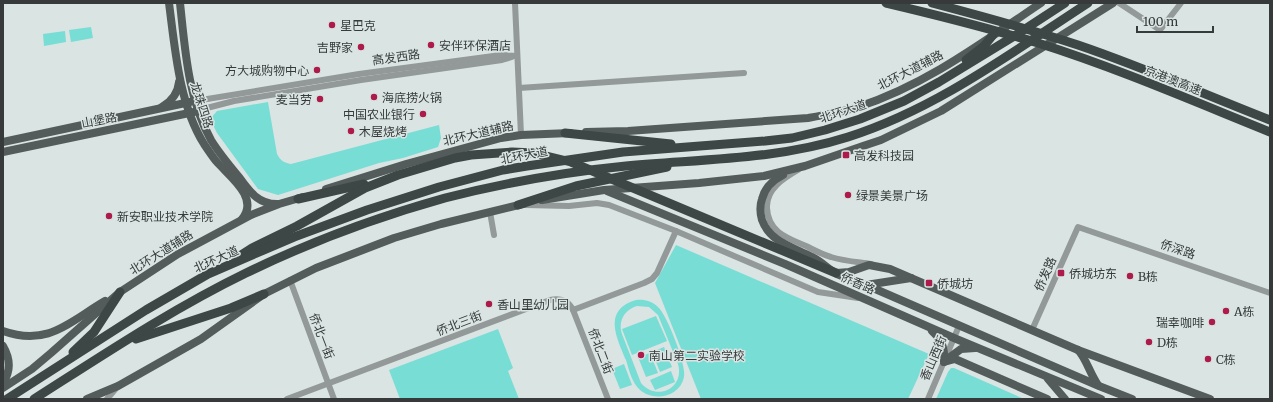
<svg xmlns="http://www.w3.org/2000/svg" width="1273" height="402" viewBox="0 0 1273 402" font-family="Merriweather,'Noto Sans SC',serif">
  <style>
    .green { fill: #78ddd5; fill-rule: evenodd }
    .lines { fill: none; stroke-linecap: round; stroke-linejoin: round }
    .minor { stroke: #939898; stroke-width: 6 }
    .major { stroke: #545c5b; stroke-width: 8 }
    .highway { stroke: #3d4746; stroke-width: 9 }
    .poi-dot { fill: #ad1b4b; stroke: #d9e4e3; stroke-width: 1.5 }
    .labels { text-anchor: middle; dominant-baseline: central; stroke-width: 3; stroke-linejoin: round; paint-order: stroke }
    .poi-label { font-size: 12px; fill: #363a3a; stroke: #d9e4e3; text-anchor: start }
    .street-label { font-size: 12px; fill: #363a3a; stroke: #d9e4e3 }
  </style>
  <rect width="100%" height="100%" fill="#d9e4e3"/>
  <g class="green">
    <path d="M91 27 93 38 71 42 69 30Z"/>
    <path d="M65 31 66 42 44 46 43 34Z"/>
    <path d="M268 102 277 154C280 160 284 163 291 164L439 125 441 138 438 147 403 158 379 163 278 195 258 189 217 133 213 125 211 118 217 111Z"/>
    <path d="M676 245 929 354 908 399H701L655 283Z"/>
    <path d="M636 300C644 299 652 301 658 307 667 315 687 366 684 377 680 397 654 402 640 390 632 383 629 370 626 360 617 338 602 310 636 300ZM637 306 649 307 658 315 678 364C685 388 657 402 641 383L622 334C618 321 624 310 637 306Z"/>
    <path d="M656 316 667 341 632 355 622 329Z"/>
    <path d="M498 329 513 368 508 371 519 399H400L389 370Z"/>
    <path d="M664 347 672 367 660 372 652 352Z"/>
    <path d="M650 353 658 373 646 377 638 357Z"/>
    <path d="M624 364 632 385 620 389 612 369Z"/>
    <path d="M951 368H954L1024 399H936L948 372Z"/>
    <path d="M671 371 675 382 655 390 650 380Z"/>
  </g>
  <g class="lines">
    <g class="minor">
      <path d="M515 3 521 135"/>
      <path d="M1119 3 1160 30 1181 3"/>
      <path d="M519 88 744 73"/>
      <path d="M195 101 359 74 501 55 517 56"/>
      <path d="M199 110 234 101 361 80 502 60 512 57"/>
      <path d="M798 170C784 178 766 189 767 208 768 232 787 238 806 246 814 250 823 255 831 257 844 261 858 262 871 264"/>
      <path d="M525 205 569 206 597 203 609 205 676 231 818 292 858 298"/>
      <path d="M490 212 494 235"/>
      <path d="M290 280 334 399"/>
      <path d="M573 310 644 283 652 279 657 273 676 231"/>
      <path d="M1032 330 1078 227 1270 293"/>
      <path d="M107 399 118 386"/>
      <path d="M287 399 550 300C560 298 568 300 573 310L608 399"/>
      <path d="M928 399 959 326"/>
    </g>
    <g class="major">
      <path d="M169 3C175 49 179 104 204 144 208 150 212 156 216 161 229 176 260 198 242 219"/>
      <path d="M180 3C185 49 188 99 211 140 219 153 229 165 239 177 249 191 258 204 277 204"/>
      <path d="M162 107C172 101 178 93 179 82"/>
      <path d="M586 132 628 131 808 118C825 115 842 112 858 107 926 85 983 42 1041 3"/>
      <path d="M3 142 190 102"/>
      <path d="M3 152 194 112"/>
      <path d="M783 175C773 180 765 187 762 199 760 205 760 213 762 220 770 242 793 247 812 257 821 261 828 269 837 274 846 278 856 281 866 285L1099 386 1132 399"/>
      <path d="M326 189 406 164 501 138 521 135 570 133"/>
      <path d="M607 191 785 264 954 338 1101 399"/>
      <path d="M542 200 604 190 699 183 764 176 805 166 863 146 881 140 941 111 1113 3"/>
      <path d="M837 273 849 272 869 265 890 269 1078 350 1210 399"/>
      <path d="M866 285 911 278"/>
      <path d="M3 331C48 347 69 322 105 301"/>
      <path d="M932 331C942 340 945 348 944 362"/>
      <path d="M3 346C10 358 11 371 3 383"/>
      <path d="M1078 350C1086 358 1090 374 1098 385"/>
      <path d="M946 360 961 349 975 348"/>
      <path d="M944 362 955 359 1047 399"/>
      <path d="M1048 379 1065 399"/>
      <path d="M3 388 32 369 51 353 120 292 178 254 251 215 279 204 303 197"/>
      <path d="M87 399 118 386 201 339 264 294 316 268 394 238 441 224 523 204"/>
    </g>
    <g class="highway">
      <path d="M886 3C937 15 988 28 1038 43 1117 68 1193 101 1270 132"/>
      <path d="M932 3C981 16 1030 29 1078 45 1143 67 1206 95 1270 120"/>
      <path d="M966 60 984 46 993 35"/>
      <path d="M565 133 671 144"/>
      <path d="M298 199 364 184"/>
      <path d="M518 205 576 186 667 167"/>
      <path d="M238 257 252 248 297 226 365 188 398 175 455 158 471 155 512 152 534 153 571 162 836 273"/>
      <path d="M136 339 231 308 264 294"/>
      <path d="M73 352 94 332 120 292"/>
      <path d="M7 399 146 310 208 274 294 237 367 210 439 187 503 170 527 166 623 152 765 141 792 138 825 130 860 119 904 101 939 82 1019 33 1065 3"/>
      <path d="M34 399C103 355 172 309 246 273 310 242 377 217 445 198 504 183 565 172 626 166 700 159 776 160 848 137 936 109 1011 53 1088 3"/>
    </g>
  </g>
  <g class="poi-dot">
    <circle cx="332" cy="25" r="4"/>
    <circle cx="431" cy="45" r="4"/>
    <circle cx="361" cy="47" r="4"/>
    <circle cx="317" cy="70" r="4"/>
    <circle cx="374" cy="97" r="4"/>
    <circle cx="320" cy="99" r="4"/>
    <circle cx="423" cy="114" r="4"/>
    <circle cx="351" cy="131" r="4"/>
    <rect x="842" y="151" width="8" height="8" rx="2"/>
    <circle cx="848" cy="195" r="4"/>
    <circle cx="109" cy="216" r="4"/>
    <rect x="1057" y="269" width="8" height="8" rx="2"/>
    <circle cx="1130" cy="276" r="4"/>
    <rect x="925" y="279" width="8" height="8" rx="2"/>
    <circle cx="489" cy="304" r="4"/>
    <circle cx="1226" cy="311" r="4"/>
    <circle cx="1212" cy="322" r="4"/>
    <circle cx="1149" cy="342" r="4"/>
    <circle cx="641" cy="355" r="4"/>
    <circle cx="1208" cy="359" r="4"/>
  </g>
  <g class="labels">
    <g class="poi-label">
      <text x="340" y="25">星巴克</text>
      <text x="439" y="45">安伴环保酒店</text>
      <text x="353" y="47" text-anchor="end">吉野家</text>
      <text x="309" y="70" text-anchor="end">方大城购物中心</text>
      <text x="382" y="97">海底捞火锅</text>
      <text x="312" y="99" text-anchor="end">麦当劳</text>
      <text x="415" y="114" text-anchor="end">中国农业银行</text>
      <text x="359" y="131">木屋烧烤</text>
      <text x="854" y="155">高发科技园</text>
      <text x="856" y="195">绿景美景广场</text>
      <text x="117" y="216">新安职业技术学院</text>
      <text x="1069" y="273">侨城坊东</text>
      <text x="1138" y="276">B栋</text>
      <text x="937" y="283">侨城坊</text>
      <text x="497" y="304">香山里幼儿园</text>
      <text x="1234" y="311">A栋</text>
      <text x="1204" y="322" text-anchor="end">瑞幸咖啡</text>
      <text x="1157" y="342">D栋</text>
      <text x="649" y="355">南山第二实验学校</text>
      <text x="1216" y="359">C栋</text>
    </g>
    <g class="street-label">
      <text transform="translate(396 57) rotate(-8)">高发西路</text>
      <text transform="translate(910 70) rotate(-27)">北环大道辅路</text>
      <text transform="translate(1173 80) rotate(21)">京港澳高速</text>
      <text transform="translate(202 105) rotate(72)">龙珠四路</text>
      <text transform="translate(843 111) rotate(-18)">北环大道</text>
      <text transform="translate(99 120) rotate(-11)">山堡路</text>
      <text transform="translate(478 133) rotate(-13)">北环大道辅路</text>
      <text transform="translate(524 155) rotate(-11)">北环大道</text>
      <text transform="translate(1178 249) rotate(19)">侨深路</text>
      <text transform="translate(161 252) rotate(-32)">北环大道辅路</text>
      <text transform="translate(216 259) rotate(-24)">北环大道</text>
      <text transform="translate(1045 274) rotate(-66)">侨发路</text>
      <text transform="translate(858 283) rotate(24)">侨香路</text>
      <text transform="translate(459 323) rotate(-21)">侨北三街</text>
      <text transform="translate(322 336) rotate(69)">侨北一街</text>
      <text transform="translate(601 351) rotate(69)">侨北二街</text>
      <text transform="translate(933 358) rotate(-67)">香山西街</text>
    </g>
  </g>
  <rect width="1273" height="402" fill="none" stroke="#363a3a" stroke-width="8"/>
  <path d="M1137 26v6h76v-6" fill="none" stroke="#363a3a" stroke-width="2"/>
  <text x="1143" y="26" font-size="12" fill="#363a3a" stroke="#d9e4e3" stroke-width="3" paint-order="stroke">100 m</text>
</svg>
